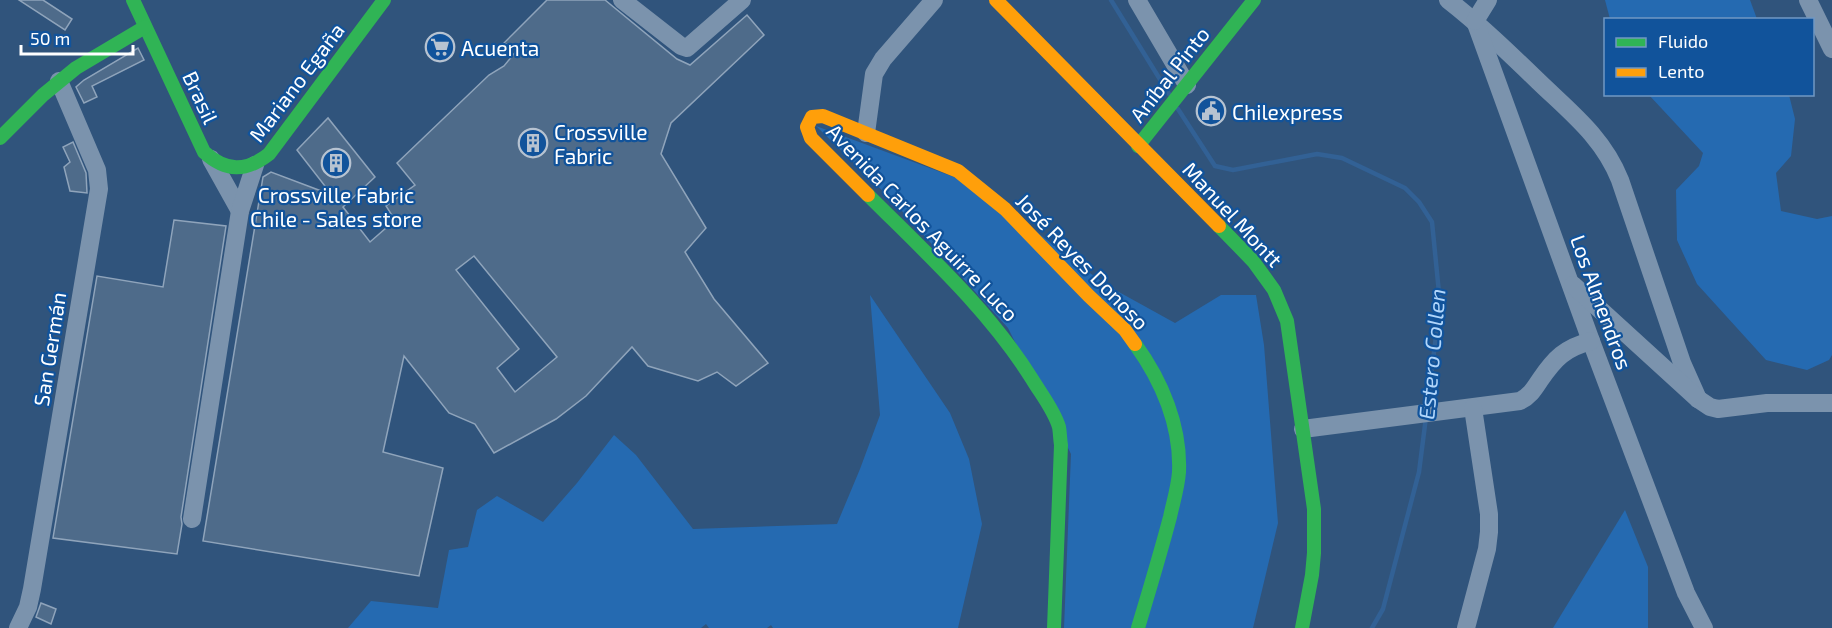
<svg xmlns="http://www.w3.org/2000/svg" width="1832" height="628" viewBox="0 0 1832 628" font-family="'Exo 2',sans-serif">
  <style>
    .green { fill: #256ab1 }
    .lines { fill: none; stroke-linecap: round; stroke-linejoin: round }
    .stream { stroke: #326195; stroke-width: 4.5 }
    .building { fill: #4e6b8a; stroke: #8fa4bb; stroke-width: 1.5; fill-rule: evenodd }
    .street { stroke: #7b93ad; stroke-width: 18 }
    .fast { stroke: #30b455; stroke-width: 14 }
    .slow { stroke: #ff9f0a; stroke-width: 14 }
    .labels { text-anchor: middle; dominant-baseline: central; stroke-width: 4.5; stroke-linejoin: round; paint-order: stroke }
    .poi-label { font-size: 21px; fill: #fff; stroke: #11539b; text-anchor: start }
    .street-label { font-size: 21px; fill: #fff; stroke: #11539b }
    .water-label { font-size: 22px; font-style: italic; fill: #b1d6fb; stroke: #11539b }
  </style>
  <rect width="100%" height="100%" fill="#30547c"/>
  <g class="green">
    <path d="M1605 0H1750L1757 19H1610Z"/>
    <path d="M1649 95H1789L1795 119 1791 156 1776 173 1781 211 1817 219 1832 216V355L1829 360 1807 370 1766 360 1697 284 1677 240 1676 190 1699 166 1703 153Z"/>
    <path d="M816 126 981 187 1073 261 1108 286 1175 323 1221 295H1256L1264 345 1278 523 1253 628H1064L1071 454 1008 328 891 199Z"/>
    <path d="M870 295 950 413 969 459 982 524 958 628H773L771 625 767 628H709L706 624 701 628H348L371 601 438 608 449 550 468 547 477 510 497 496 543 522 577 483 614 435 636 455 693 529 837 524 860 469 880 415Z"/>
    <path d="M1625 510 1648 567V628H1553Z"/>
  </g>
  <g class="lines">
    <g class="stream">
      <path d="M1111 0 1169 94"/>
      <path d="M1178 109 1215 166 1233 170 1317 154 1342 158 1405 188 1419 202 1432 222 1440 303 1427 409"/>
      <path d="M1372 628 1383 609 1419 472 1426 417"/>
    </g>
  </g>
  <g class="building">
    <path d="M19 0H43L72 19 65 30Z"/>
    <path d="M547 0H605L677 59 690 65 747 15 764 35 671 123 661 154 706 228 685 252 714 299 768 363 736 386 717 372 698 381 648 366 632 347 586 396 556 419 494 453 475 424 449 413 404 356 383 452 443 468 419 576 203 541 263 177 271 172 332 195 297 150 328 118 375 177 343 207 370 242 395 220 386 206 415 185 397 163 489 75 504 66 517 50 504 43ZM474 256 557 357 515 392 497 368 519 349 456 270Z"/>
    <path d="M138 48 144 60 92 86 97 97 84 103 76 87 84 80Z"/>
    <path d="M73 142 86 173 87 193 70 191 64 167 70 162 63 147Z"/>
    <path d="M174 220 226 226 181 517 182 524 177 554 53 538 97 276 163 287Z"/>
    <path d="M41 603 56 609 51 624 36 617Z"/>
  </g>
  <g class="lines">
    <g class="street">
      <path d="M622 0 681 46 687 48 742 0"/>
      <path d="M1137 0 1187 85"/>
      <path d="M1448 0C1480 25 1509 53 1538 81 1570 112 1603 137 1620 180L1682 363 1698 399"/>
      <path d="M1808 0 1832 49"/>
      <path d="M1475 21 1591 341 1686 593 1704 628"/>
      <path d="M1475 21 1488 0"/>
      <path d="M866 133 874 74 883 59 934 0"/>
      <path d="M211 159 240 211"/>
      <path d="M1573 285 1698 399 1710 407 1718 409 1767 403H1832"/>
      <path d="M1303 429 1520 401C1530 396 1534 389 1540 380 1555 358 1565 348 1591 341"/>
      <path d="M192 519 240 211 255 165"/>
      <path d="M18 628 28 607 32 589 99 189 97 170 59 81"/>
      <path d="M1466 628 1487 549 1489 532V514L1473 408"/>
    </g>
    <g class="fast">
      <path d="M133 0 204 152C226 172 246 172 269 154L384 0"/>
      <path d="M0 138 43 95 76 68 145 27"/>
      <path d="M1138 146 1254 0"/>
      <path d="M868 195C926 253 988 309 1032 379 1041 394 1054 410 1059 427 1060 432 1060 439 1061 445L1054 628"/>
      <path d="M1219 226 1253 261 1274 290 1287 321 1314 509V553L1312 575 1302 628"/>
      <path d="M1135 344C1162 381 1181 426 1179 472 1178 487 1173 503 1170 517 1160 555 1149 591 1138 628"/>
    </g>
    <g class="slow">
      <path d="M996 0 1219 226"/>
      <path d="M868 195 811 138 807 127 812 117 823 116 958 171 1005 209 1089 296 1125 330 1135 344"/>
    </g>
  </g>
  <defs>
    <g id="supermarket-ring" transform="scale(1.5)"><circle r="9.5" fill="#11539b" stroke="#b7c3d1" stroke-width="1.5"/><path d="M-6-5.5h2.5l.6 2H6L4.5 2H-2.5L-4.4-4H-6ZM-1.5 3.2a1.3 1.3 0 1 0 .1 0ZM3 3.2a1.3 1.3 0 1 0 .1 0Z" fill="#b7c3d1"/></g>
    <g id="civic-ring" transform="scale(1.5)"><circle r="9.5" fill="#11539b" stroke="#b7c3d1" stroke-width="1.5"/><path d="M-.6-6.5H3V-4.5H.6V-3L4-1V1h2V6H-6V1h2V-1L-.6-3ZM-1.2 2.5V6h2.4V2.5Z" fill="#b7c3d1"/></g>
    <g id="building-ring" transform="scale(1.5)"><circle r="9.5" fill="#11539b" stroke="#b7c3d1" stroke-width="1.5"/><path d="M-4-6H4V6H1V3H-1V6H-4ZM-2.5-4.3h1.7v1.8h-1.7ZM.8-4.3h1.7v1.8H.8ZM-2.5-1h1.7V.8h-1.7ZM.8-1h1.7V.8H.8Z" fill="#b7c3d1"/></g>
  </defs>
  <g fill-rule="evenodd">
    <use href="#supermarket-ring" x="440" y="47"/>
    <use href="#civic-ring" x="1211" y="111"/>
    <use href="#building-ring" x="533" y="143"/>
    <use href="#building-ring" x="336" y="163"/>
  </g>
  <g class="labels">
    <g class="poi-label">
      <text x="461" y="47">Acuenta</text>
      <text x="1232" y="111">Chilexpress</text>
      <text x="554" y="131">Crossville<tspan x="554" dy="24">Fabric</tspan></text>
      <text x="336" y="194" text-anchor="middle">Crossville Fabric<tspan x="336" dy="24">Chile - Sales store</tspan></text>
    </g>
    <g class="street-label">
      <text transform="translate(1169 74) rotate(-52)">Aníbal Pinto</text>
      <text transform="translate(296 82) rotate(-53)">Mariano Egaña</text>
      <text transform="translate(201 97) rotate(65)">Brasil</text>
      <text transform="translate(1233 214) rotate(47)">Manuel Montt</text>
      <text transform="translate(923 222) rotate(46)">Avenida Carlos Aguirre Luco</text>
      <text transform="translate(1083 261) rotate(46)">José Reyes Donoso</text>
      <text transform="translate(1602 302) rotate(70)">Los Almendros</text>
      <text transform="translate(49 349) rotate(-81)">San Germán</text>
    </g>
    <g class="water-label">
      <text transform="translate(1431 354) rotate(-85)">Estero Collen</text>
    </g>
  </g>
  <rect x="1604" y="18" width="210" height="78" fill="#11539b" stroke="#7098c3" stroke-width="1.5"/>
  <rect x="1616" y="38" width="30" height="9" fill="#30b455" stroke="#7098c3" stroke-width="1.5"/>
  <text x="1658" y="48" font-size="18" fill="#ffffff">Fluido</text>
  <rect x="1616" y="68" width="30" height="9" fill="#ff9f0a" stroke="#7098c3" stroke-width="1.5"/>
  <text x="1658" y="78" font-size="18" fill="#ffffff">Lento</text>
  <path d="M21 45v9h112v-9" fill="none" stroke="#ffffff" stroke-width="3"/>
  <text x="30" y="45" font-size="18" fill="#ffffff" stroke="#11539b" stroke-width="4.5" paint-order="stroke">50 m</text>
</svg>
